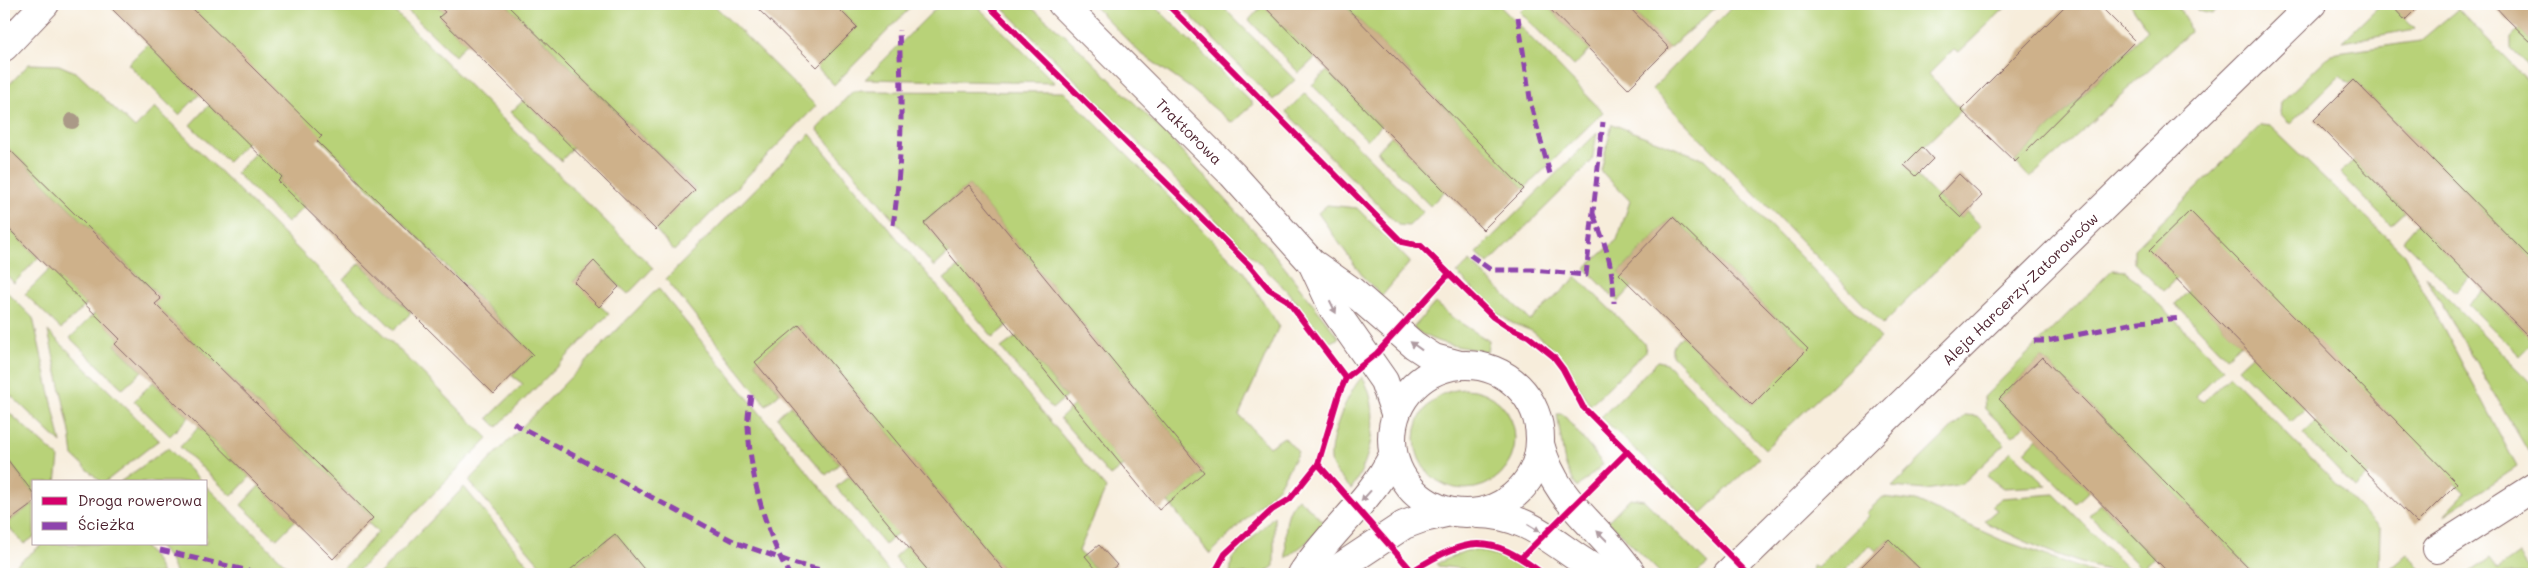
<svg xmlns="http://www.w3.org/2000/svg" width="2538" height="578" viewBox="0 0 2538 578" font-family="Mali,sans-serif">
  <style>
    .green { fill: #b8d278; stroke: #817852 }
    .building { fill: #ceb18a }
    .lines { fill: none; stroke-linecap: round; stroke-linejoin: round }
    .minor-casing { stroke: #876769; stroke-width: 30 }
    .major-casing { stroke: #876769; stroke-width: 30 }
    .minor { stroke: #fff; stroke-width: 28 }
    .major { stroke: #fff; stroke-width: 28 }
    .quiet { stroke: #8e44ad; stroke-width: 5; stroke-dasharray: 10 5; stroke-linecap: butt }
    .cycleway-casing { stroke: #fff; stroke-width: 9 }
    .cycleway { stroke: #d6006c; stroke-width: 6 }
    .tree { fill: #aa9987 }
    .oneway { fill: #ae9aa0 }
    .labels { text-anchor: middle; dominant-baseline: central; stroke-width: 4.5; stroke-linejoin: round; paint-order: stroke }
    .street-label { font-size: 15px; fill: #4a1f2b; stroke: #fff }
  </style>
  <rect width="100%" height="100%" fill="#fff"/>
  <filter id="ink" filterUnits="userSpaceOnUse"><feTurbulence type="fractalNoise" baseFrequency=".02" numOctaves="2"/><feDisplacementMap in="SourceGraphic" scale="10" xChannelSelector="R" yChannelSelector="G"/><feConvolveMatrix kernelMatrix="1 2 1 2 8 2 1 2 1" color-interpolation-filters="sRGB"/></filter>
  <filter id="wash" filterUnits="userSpaceOnUse"><feTurbulence type="fractalNoise" baseFrequency=".0096" numOctaves="4" result="noise"/><feDisplacementMap in="SourceGraphic" scale="20" xChannelSelector="R" yChannelSelector="G"/><feGaussianBlur stdDeviation="1.12" result="paint"/><feColorMatrix in="noise" values="0 0 0 0 0 0 0 0 0 0 0 0 0 0 0 0 0 1.4 0 .05"/><feComposite in="paint" operator="in"/></filter>
  <g filter="url(#wash)">
    <rect width="100%" height="100%" fill="#f7eddb"/>
    <g class="green">
      <path d="M187 4H387L653 268 628 294 594 262 574 281 609 314 497 427 488 418 523 384 512 376 533 354Z"/>
      <path d="M405 4H436L445 12 440 18 466 43 455 56 403 6Z"/>
      <path d="M506 4H713L816 106 674 251 656 230 695 189Z"/>
      <path d="M834 4H914L834 85 817 67 857 27Z"/>
      <path d="M940 4H975L1055 83 865 79Z"/>
      <path d="M999 4H1027L1067 37 1167 135 1268 246 1339 338 1328 343 1287 291Z"/>
      <path d="M1092 4H1153L1253 104 1232 123 1190 88 1139 52Z"/>
      <path d="M1179 4H1220L1295 80 1273 100Z"/>
      <path d="M1343 4H1498L1603 112 1524 189Z"/>
      <path d="M1528 4H1545L1590 50 1573 66 1520 12Z"/>
      <path d="M1626 4H1720L1669 48Z"/>
      <path d="M1735 4H2002L2005 8 1959 52 1954 49 1929 74 1961 110 1905 165 1960 218 1967 212 1981 226 1883 324 1652 89Z"/>
      <path d="M2130 4H2176L2187 21 2190 32 2030 178 2015 162 2148 30Z"/>
      <path d="M2193 4H2223L2212 14 2198 11Z"/>
      <path d="M2381 4H2390L2415 29 2342 42Z"/>
      <path d="M1263 5 1315 58 1299 73 1249 20Z"/>
      <path d="M2458 9 2534 87V262L2354 80 2349 84 2340 75 2290 124 2280 113 2281 102 2331 54 2420 41Z"/>
      <path d="M2519 30 2534 45V71L2511 48V38Z"/>
      <path d="M148 44 199 95 179 115 128 64Z"/>
      <path d="M29 64 59 65 77 73 135 128 155 107 488 438 355 574H348L343 569 378 532 368 523 373 518 155 304 161 298 4 144V90Z"/>
      <path d="M1327 71 1381 126 1367 140 1312 85Z"/>
      <path d="M853 91 1064 92 1243 271 1279 326 1239 415 1269 447 1284 437 1298 452 1279 486 1210 554 1168 502 1204 472 969 185 924 222 949 253 934 267 817 129Z"/>
      <path d="M1305 93 1423 212 1409 226 1398 225 1286 112Z"/>
      <path d="M524 100 573 148 561 161 511 112Z"/>
      <path d="M209 105 247 142 228 162 190 125Z"/>
      <path d="M1612 124 1704 159 1881 338 1765 449 1672 355V347L1682 336 1752 405 1807 348 1673 217 1619 273 1632 287 1618 302 1585 268 1617 240 1630 201 1601 171Z"/>
      <path d="M2261 125 2270 126 2404 254 2517 467 2443 516 2465 493 2190 212 2177 278 2163 291 2134 263V249Z"/>
      <path d="M1597 133 1592 161 1488 264 1476 253Z"/>
      <path d="M810 134 1106 488 1079 551 1100 574H1007L799 325 755 362 780 393 766 405 666 279Z"/>
      <path d="M1391 136 1445 191 1430 206 1377 151Z"/>
      <path d="M257 151 282 177 278 181 304 207 287 223 236 173Z"/>
      <path d="M2354 160 2405 212 2391 225 2340 173Z"/>
      <path d="M1327 205 1357 208 1410 262 1382 296 1364 278 1318 213Z"/>
      <path d="M4 224 38 258 14 283 4 272Z"/>
      <path d="M2417 224 2470 277 2455 292 2403 240Z"/>
      <path d="M1470 261 1530 320 1577 277 1644 343 1646 351 1590 405 1557 352 1532 331 1512 323 1497 313 1457 273Z"/>
      <path d="M360 263 411 313 394 330 344 280Z"/>
      <path d="M960 266 1008 325 993 337 944 279Z"/>
      <path d="M50 269 86 305 61 329 25 294Z"/>
      <path d="M2112 270 2126 271 2223 369 2196 396 2203 402 2230 376 2380 529 2379 569 2374 574H2254L2042 357 1999 399 2025 425 2013 436 1985 409 1984 397Z"/>
      <path d="M2425 276 2534 385V456L2528 451Z"/>
      <path d="M658 288 891 574H648L615 534 570 570 573 574H548L469 481Z"/>
      <path d="M4 289 33 318 61 443 4 389Z"/>
      <path d="M2189 291 2241 344 2226 357 2175 304Z"/>
      <path d="M2483 291 2534 342 2520 356 2469 305Z"/>
      <path d="M1435 303 1453 318 1489 341 1487 352C1460 346 1437 346 1413 328Z"/>
      <path d="M95 313 120 339 115 345 142 371 123 389 70 338Z"/>
      <path d="M48 331 159 440 105 482H101L73 456 70 432Z"/>
      <path d="M1017 336 1066 397 1052 409 1001 348Z"/>
      <path d="M2252 355 2305 409 2291 422 2238 368Z"/>
      <path d="M1658 361 1666 363 1759 458 1702 513 1601 417Z"/>
      <path d="M1362 377C1382 407 1372 460 1351 489 1344 481 1332 471 1331 460 1329 438 1347 393 1362 377Z"/>
      <path d="M153 382 189 417 170 436 134 401Z"/>
      <circle cx="1465" cy="439" r="50"/>
      <path d="M790 405 839 464 826 475 777 417Z"/>
      <path d="M1074 405 1123 466 1110 476 1060 418Z"/>
      <path d="M4 408 59 458 56 482H34V494L4 455Z"/>
      <path d="M1557 414H1563L1603 464 1577 488 1565 464Z"/>
      <path d="M1965 415 1977 416 2005 444 1962 484 1926 490 1892 487Z"/>
      <path d="M2317 421 2369 474 2355 488 2303 434Z"/>
      <path d="M199 427 250 477 232 496 180 447Z"/>
      <path d="M2037 438 2089 491 2076 503 2025 451Z"/>
      <path d="M168 448 202 482H120Z"/>
      <path d="M2011 451 2047 486 2003 488 1987 476Z"/>
      <path d="M849 476 898 533 885 545 836 487Z"/>
      <path d="M206 486 295 574H176L170 560 157 544H206Z"/>
      <path d="M259 486 295 521 277 539 241 505Z"/>
      <path d="M464 487 536 574H379Z"/>
      <path d="M2054 494 2133 574C2086 570 2025 543 1984 521L1997 510 1992 506 2002 498Z"/>
      <path d="M1883 497 1916 501 1999 539 2097 574H1925L1889 539 1876 551 1870 545 1841 574 1812 573 1813 565 1817 568 1869 516 1866 513Z"/>
      <path d="M1298 498 1325 523 1307 542 1286 558C1286 535 1282 515 1298 498Z"/>
      <path d="M1630 498 1644 500 1708 564 1695 574H1661L1608 521Z"/>
      <path d="M34 503V537L24 544 6 524Z"/>
      <path d="M2101 504 2154 558 2142 569 2089 515Z"/>
      <path d="M1274 516V566L1263 574H1230L1232 559Z"/>
      <path d="M43 544H142L156 561 162 574H4Z"/>
      <path d="M907 545 931 574H908L894 557Z"/>
      <path d="M1477 550 1506 558 1532 574H1468L1464 569 1438 566 1436 564 1465 551Z"/>
      <path d="M2407 554 2420 567 2421 574 2385 573Z"/>
      <path d="M2519 554 2533 574H2467L2490 558 2498 569Z"/>
    </g>
    <g id="blocks">
      <g class="building">
        <path d="M107 4H188L322 136 317 141 533 354 494 394 278 181 282 177Z"/>
        <path d="M436 4H506L695 190 656 230 439 17 445 12Z"/>
        <path d="M753 4H834L857 27 817 67Z"/>
        <path d="M1262 4H1343L1524 189 1483 230Z"/>
        <path d="M1545 4H1626L1669 48 1628 89Z"/>
        <path d="M2067 4H2098L2135 41 2015 162 1961 110Z"/>
        <path d="M2390 4H2412L2416 9 2405 20Z"/>
        <path d="M2493 4H2534V45L2506 18Z"/>
        <path d="M2354 80 2534 262V342L2314 120Z"/>
        <path d="M4 144 161 299 155 304 373 518 333 559 115 344 120 339 4 224Z"/>
        <path d="M1922 147 1933 159 1916 176 1904 165Z"/>
        <path d="M1959 174 1982 196 1961 218 1938 196Z"/>
        <path d="M969 185 1204 472 1159 510 924 223Z"/>
        <path d="M2190 211 2457 483 2417 523 2149 251Z"/>
        <path d="M1673 217 1808 349 1752 405 1619 274Z"/>
        <path d="M594 261 619 287 599 307 574 282Z"/>
        <path d="M799 325 1007 574H931L902 540 755 362Z"/>
        <path d="M2042 357 2254 574H2170L2162 566 1999 399Z"/>
        <path d="M4 455 34 494V503L4 525Z"/>
        <path d="M615 534 648 574H573L570 570Z"/>
        <path d="M1889 539 1925 574H1854Z"/>
        <path d="M1099 545 1117 565 1106 574H1100L1085 556Z"/>
      </g>
    </g>
  </g>
  <g filter="url(#ink)">
    <use href="#blocks" fill-opacity="0" stroke="#876769" stroke-width="1"/>
    <g class="lines">
      <g class="minor-casing">
        <g id="minor">
          <path d="M4 47 45 4"/>
          <path d="M2437 549 2534 487"/>
          <path d="M1302 574C1329 532 1371 501 1393 455"/>
          <path d="M1330 574 1404 525 1423 518 1450 512"/>
          <path id="s1" d="M1727 574 2312 4"/>
        </g>
      </g>
      <g class="major-casing">
        <g id="major">
          <path id="s2" d="M1062 4 1232 174 1312 263 1352 291 1414 345 1434 358 1460 365"/>
          <path d="M1313 265 1333 308 1384 381 1395 413"/>
          <circle cx="1466" cy="439" r="74"/>
          <path d="M1540 444C1556 505 1600 525 1632 574"/>
          <path d="M1477 514C1534 514 1557 550 1604 574"/>
        </g>
      </g>
      <use href="#minor" class="minor"/>
      <use href="#major" class="major"/>
      <g class="quiet">
        <path d="M1518 17 1531 105 1550 174"/>
        <path d="M1593 214C1607 248 1613 266 1614 303"/>
        <path d="M893 225C903 161 902 95 899 30"/>
        <path d="M1470 255 1491 270H1533L1586 275 1603 122"/>
        <path d="M2034 341H2047L2139 322 2181 318"/>
        <path d="M751 395C750 405 747 416 748 426 750 475 765 532 789 574"/>
        <path d="M513 423 737 543 796 564 838 574"/>
        <path d="M160 550 262 574"/>
      </g>
      <g class="cycleway-casing">
        <g id="cycleway">
          <path d="M987 4 1249 265 1269 289 1287 300 1346 378"/>
          <path d="M1167 4 1402 242 1421 246 1493 317 1508 327 1528 336 1554 357 1563 369 1583 407 1748 574"/>
          <path d="M1449 274 1377 353 1346 378 1339 394 1318 464 1412 571C1468 537 1488 532 1543 574"/>
          <path d="M1521 558 1627 452"/>
          <path d="M1214 574 1225 554 1272 510 1290 499 1318 464"/>
        </g>
      </g>
      <use href="#cycleway" class="cycleway"/>
    </g>
    <circle class="tree" cx="72" cy="121" r="8"/>
    <defs><path id="oneway-solid" d="M-6-.8H1V-3.2L6.5 0L1 3.2V.8H-6Z" transform="scale(1.25)"/></defs>
    <g class="oneway">
      <use href="#oneway-solid" transform="translate(1333 307) rotate(64)"/>
      <use href="#oneway-solid" transform="translate(1416 346) rotate(-144)"/>
      <use href="#oneway-solid" transform="translate(1366 496) rotate(132)"/>
      <use href="#oneway-solid" transform="translate(1534 528) rotate(31)"/>
      <use href="#oneway-solid" transform="translate(1602 536) rotate(-135)"/>
    </g>
  </g>
  <g class="labels">
    <g class="street-label">
      <text stroke="none"><textPath href="#s2" startOffset="180">Traktorowa</textPath></text>
      <text stroke="none"><textPath href="#s1" startOffset="409">Aleja Harcerzy-Zatorowców</textPath></text>
    </g>
  </g>
  <rect width="2538" height="578" fill="none" stroke="#fff" stroke-width="20"/>
  <rect x="32" y="480" width="175" height="65" fill="#ffffff" stroke="#b7a5aa"/>
  <rect x="42" y="497" width="25" height="8" fill="#d6006c" stroke="#b7a5aa"/>
  <text x="78" y="506" font-size="15" fill="#4a1f2b">Droga rowerowa</text>
  <rect x="42" y="522" width="25" height="8" fill="#8e44ad" stroke="#b7a5aa"/>
  <text x="78" y="530" font-size="15" fill="#4a1f2b">Ścieżka</text>
</svg>
